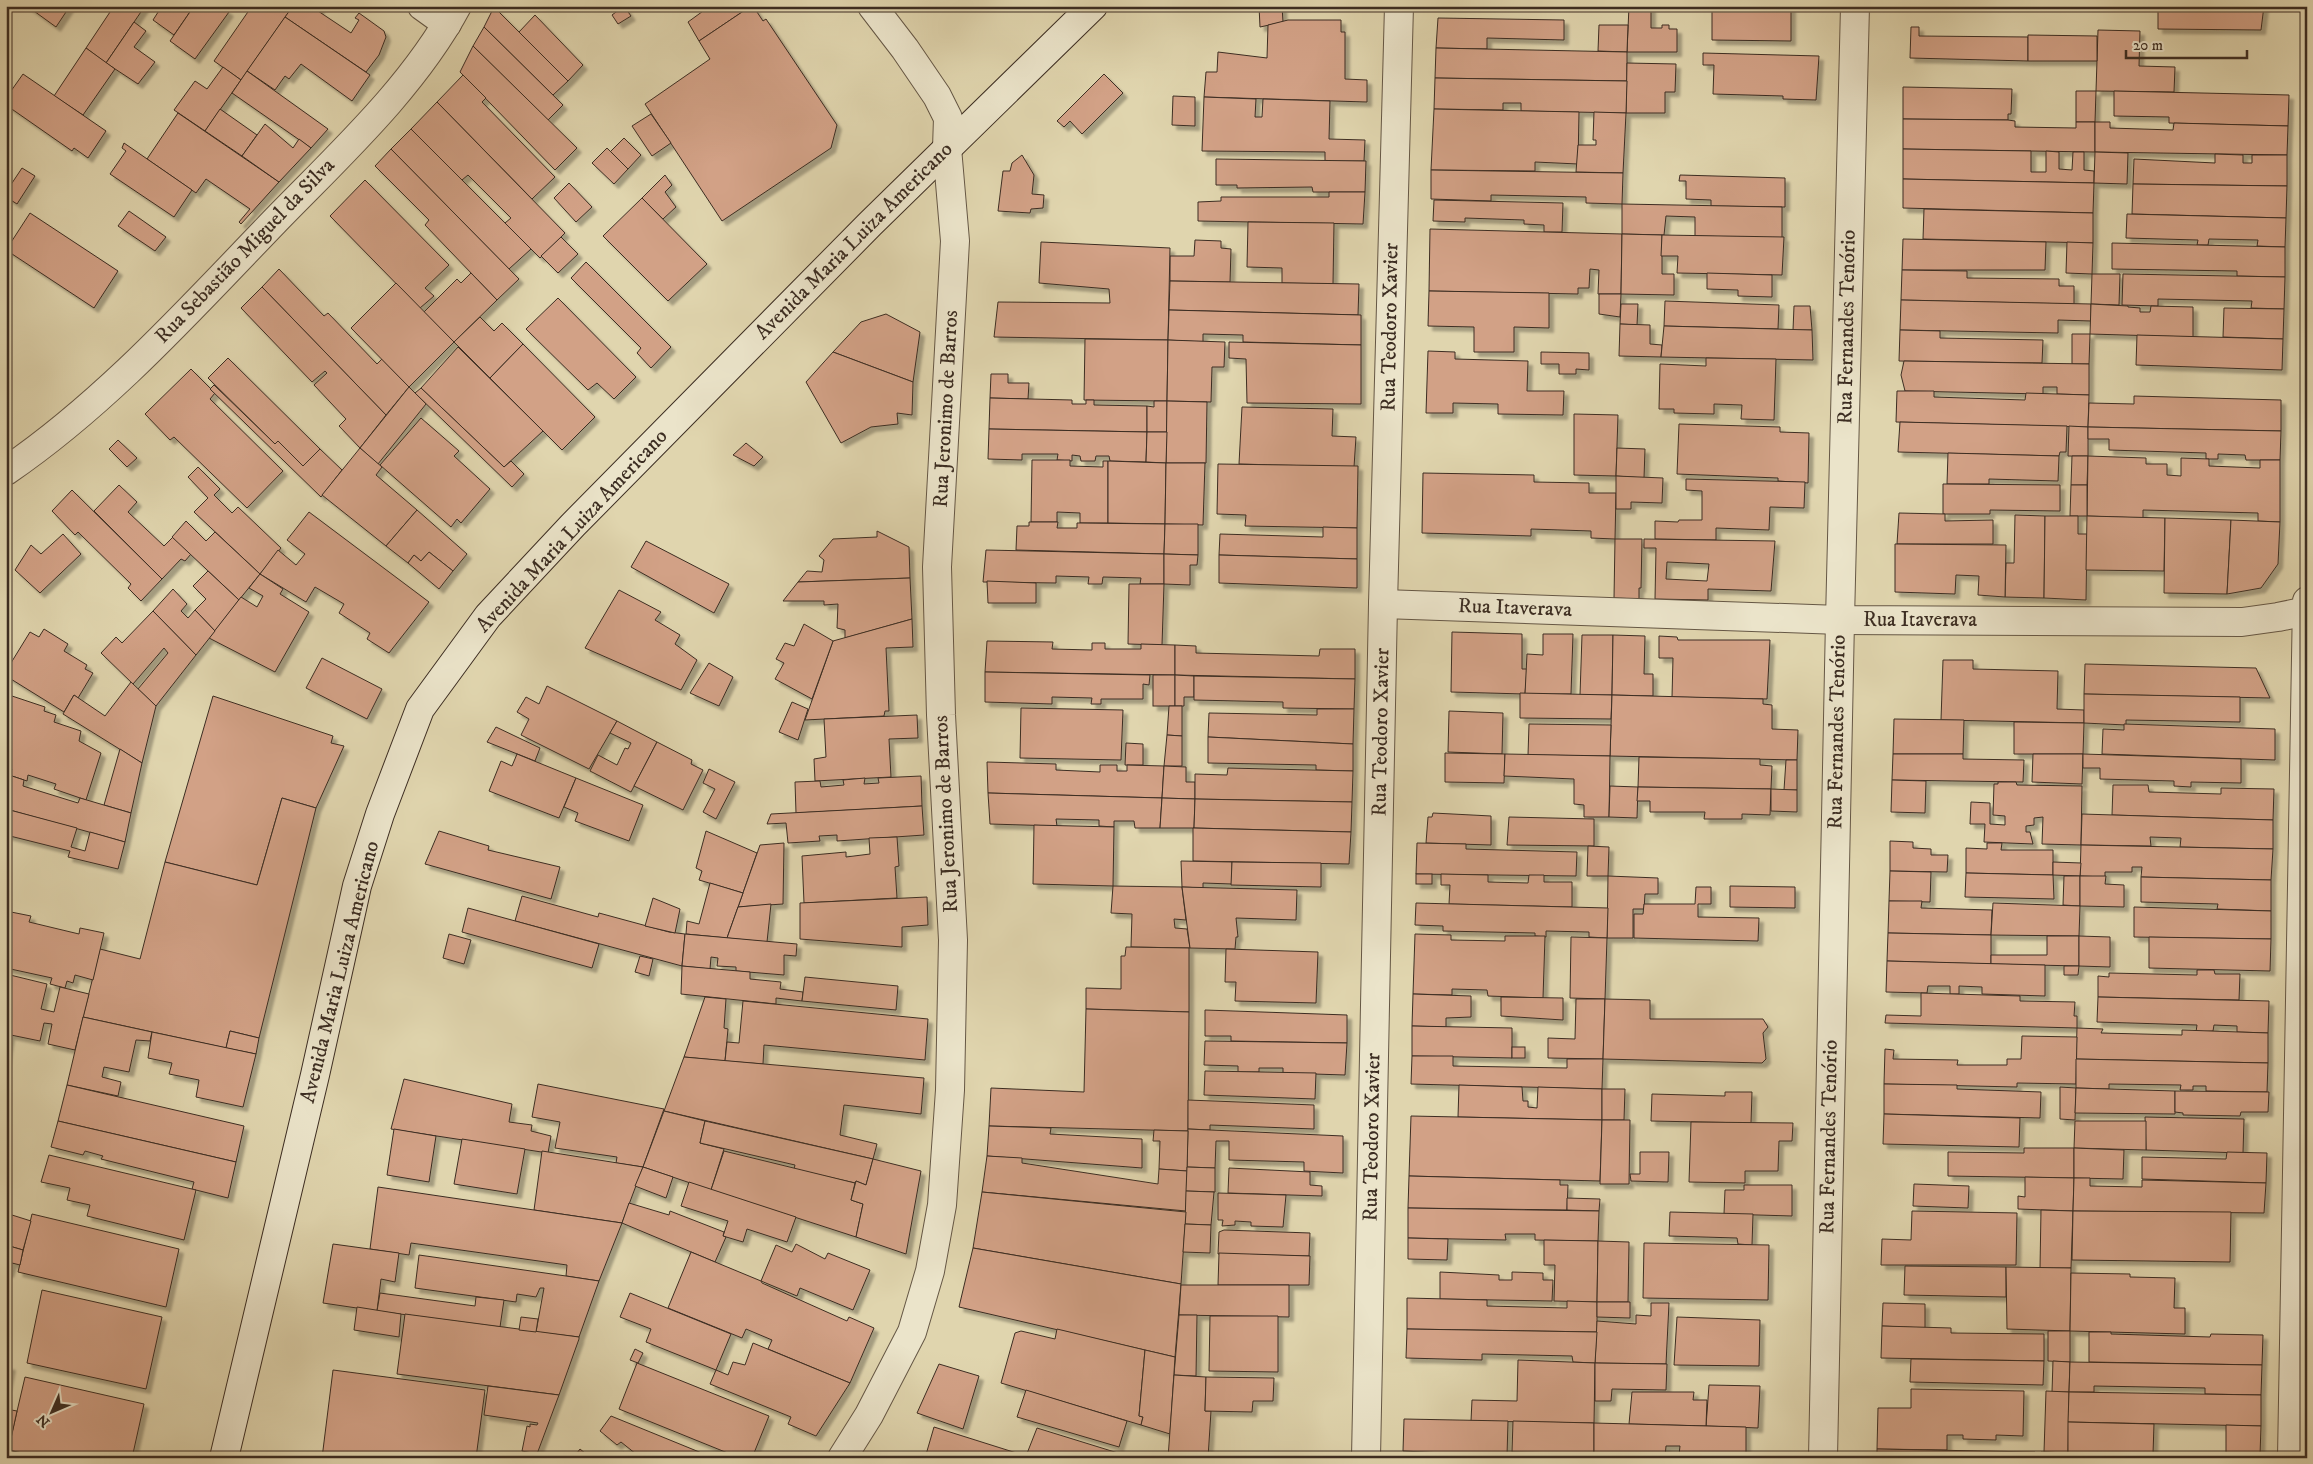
<svg xmlns="http://www.w3.org/2000/svg" width="2313" height="1464" viewBox="0 0 2313 1464" font-family="'IM FELL DW Pica',serif">
  <style>
    .building { fill: #d2a186; stroke: #3c2d22; fill-rule: evenodd; filter: url(#shadow) }
    .lines { fill: none; stroke-linecap: round; stroke-linejoin: round }
    .minor-casing { stroke: #655745; stroke-width: 30 }
    .secondary-casing { stroke: #3c2d22; stroke-width: 30 }
    .minor { stroke: #ebe4ca; stroke-width: 28 }
    .secondary { stroke: #ebe4ca; stroke-width: 28 }
    .labels { text-anchor: middle; dominant-baseline: central; stroke-width: 4; stroke-linejoin: round; paint-order: stroke }
    .street-label { font-size: 21px; fill: #3c2d22; stroke: #ebe4ca }
  </style>
  <defs>
    <filter id="shadow"><feDropShadow dx="4.5" dy="4.5" stdDeviation="1" flood-color="#0004"/></filter>
  </defs>
  <rect width="100%" height="100%" fill="#e0d5ae"/>
  <filter id="stains"><feTurbulence type="fractalNoise" baseFrequency=".004" numOctaves="4"/><feColorMatrix values="0 0 0 0 .2 0 0 0 0 .09 0 0 0 0 .02 0 0 0 .5 -.17"/></filter>
  <radialGradient id="worn" r=".72"><stop offset=".6" stop-color="#630" stop-opacity="0"/><stop offset="1" stop-color="#630" stop-opacity=".3"/></radialGradient>
  <g class="building">
    <path d="M27 6H70L56 27Z"/>
    <path d="M114 6H145L106 63 86 48Z"/>
    <path d="M162 6H194L174 35 153 20Z"/>
    <path d="M194 6H221L229 12 195 59 170 41Z"/>
    <path d="M252 6H293L241 80 214 61Z"/>
    <path d="M293 6H321L318 11 351 33 359 20 355 18 359 13 384 31 386 37 379 55 366 72 285 17Z"/>
    <path d="M624 6 631 16 618 24 612 15Z"/>
    <path d="M710 6H751L699 41 688 22Z"/>
    <path d="M751 6H753L763 21 766 19 837 125 831 148 722 221 645 104 710 59 699 41Z"/>
    <path d="M1259 6H1282L1283 22 1260 27Z"/>
    <path d="M1629 6H1651V28H1662V25H1669V29H1677V52H1627Z"/>
    <path d="M1712 6H1791V41L1712 40Z"/>
    <path d="M2158 6H2264L2261 30 2158 29Z"/>
    <path d="M494 7 568 81 553 95 484 27Z"/>
    <path d="M535 15 583 65 568 81 519 32Z"/>
    <path d="M285 17 370 75 352 101 301 64 289 79 285 76 275 90 247 71Z"/>
    <path d="M1438 18 1564 20V40L1487 38V49L1436 48Z"/>
    <path d="M1288 20H1341V32H1345V79L1367 80V102L1204 97 1206 72H1217L1218 52 1267 58 1268 25Z"/>
    <path d="M134 22 146 31 134 47 155 62 138 84 106 63Z"/>
    <path d="M1599 25H1628L1627 52 1598 51Z"/>
    <path d="M484 27 563 105 548 120 473 46Z"/>
    <path d="M1911 27H1919V36L2028 37V61L1910 58Z"/>
    <path d="M2098 30 2140 31 2139 66 2175 67 2174 92 2096 91Z"/>
    <path d="M2028 35 2097 36V61H2028Z"/>
    <path d="M473 46 577 148 555 170 460 72Z"/>
    <path d="M86 48 115 69 83 115 54 96Z"/>
    <path d="M1436 48 1627 52V81L1435 78Z"/>
    <path d="M1703 53 1819 56 1816 100 1783 99V96L1713 94 1714 65H1703Z"/>
    <path d="M1627 63 1676 64 1675 92H1665V113H1626Z"/>
    <path d="M223 67 241 80 205 131 174 110 195 81 207 89Z"/>
    <path d="M247 71 328 129 311 148 232 93Z"/>
    <path d="M23 74 106 131 88 158 74 148 72 151 6 105V98Z"/>
    <path d="M1104 74 1123 93 1082 134 1070 121 1064 127 1057 121Z"/>
    <path d="M463 75 486 98 482 102 555 177 532 199 437 102Z"/>
    <path d="M1435 78 1627 81 1626 113 1521 111V103H1503V110L1434 109Z"/>
    <path d="M1903 87 2012 89 2011 114H2008V120L1903 119Z"/>
    <path d="M2076 91H2096L2095 122H2076Z"/>
    <path d="M2114 91 2289 95 2288 126 2169 123V117L2114 116Z"/>
    <path d="M1173 96 1195 97V126L1172 125Z"/>
    <path d="M1204 97 1256 99 1255 117H1262L1263 99 1330 101 1329 139 1365 140 1364 161H1325V152L1202 151Z"/>
    <path d="M437 102 565 233 540 258 505 223 511 218 468 175 462 180 411 129Z"/>
    <path d="M220 109 257 135 242 156 205 131Z"/>
    <path d="M1434 109 1579 112 1578 164 1535 162V171L1431 170Z"/>
    <path d="M1594 112 1626 113 1623 173 1576 172 1578 145H1596V140H1593Z"/>
    <path d="M178 113 279 182 241 224 239 222 250 209 206 179 196 193 147 159Z"/>
    <path d="M651 114 671 143 652 156 632 126Z"/>
    <path d="M1903 119 2008 120 2015 121V127L2076 128V122H2095V152L1903 149Z"/>
    <path d="M2095 122H2110V128L2173 130 2174 123 2288 126 2287 155 2095 152Z"/>
    <path d="M265 124 293 148 299 139 311 148 279 182 242 156Z"/>
    <path d="M411 129 531 249 509 269 391 149Z"/>
    <path d="M624 138 641 155 628 169 610 152Z"/>
    <path d="M124 143 192 190 174 217 110 174 126 151 122 148Z"/>
    <path d="M607 148 628 169 614 184 592 163Z"/>
    <path d="M391 149 519 279 497 300 425 225 429 220 375 166Z"/>
    <path d="M1903 149 2031 151V172H2046V151L2059 152V169L2072 170 2073 152H2084V170L2094 171V183L1903 179Z"/>
    <path d="M2095 152 2128 153 2127 184 2094 183Z"/>
    <path d="M2215 154 2243 155V163H2252V155H2287V186L2133 184 2134 159 2215 163Z"/>
    <path d="M1022 155 1034 175 1032 194 1044 195 1043 208 1031 209 1030 213 998 211 1003 171H1010L1012 163Z"/>
    <path d="M1216 159 1366 161 1365 192H1313L1312 187 1237 188V185H1216Z"/>
    <path d="M22 168 35 176 17 204 6 197V192Z"/>
    <path d="M1431 170 1623 173 1622 204 1586 203V197L1491 195V201L1431 199Z"/>
    <path d="M665 175 672 185 665 192 676 207 663 219 642 198Z"/>
    <path d="M1680 175 1785 178V207L1711 206V200L1686 199V181H1679Z"/>
    <path d="M1903 179 2094 183 2093 213 1903 208Z"/>
    <path d="M365 180 449 265 425 288 434 296 420 308 330 216Z"/>
    <path d="M569 183 592 207 576 222 554 198Z"/>
    <path d="M2133 184 2287 186 2286 218 2132 214Z"/>
    <path d="M1329 192H1365L1363 224 1198 221V202L1221 201V197H1329Z"/>
    <path d="M642 198 707 264 668 301 603 236Z"/>
    <path d="M1434 200 1563 203 1562 232H1544V225L1524 224V220L1465 218V222L1433 221Z"/>
    <path d="M1622 204 1782 207V238L1695 236V217L1666 216 1664 235 1622 234Z"/>
    <path d="M1924 209 2093 213V243L1923 239Z"/>
    <path d="M129 211 166 237 155 251 118 226Z"/>
    <path d="M30 213 118 271 94 308 6 250Z"/>
    <path d="M2127 214 2286 218 2285 247 2257 246 2258 240 2209 239 2208 245H2197L2198 240 2126 238Z"/>
    <path d="M1248 222 1334 223 1333 284 1282 283V268L1247 267Z"/>
    <path d="M1430 229 1622 234 1621 294H1598L1599 270 1590 269 1589 288H1578V294L1429 291Z"/>
    <path d="M1622 234 1662 235V274H1674V295L1621 294Z"/>
    <path d="M1662 235 1784 237 1782 275 1677 273 1678 256H1661Z"/>
    <path d="M561 237 578 254 558 273 541 256Z"/>
    <path d="M1903 239 2046 242 2045 270H1902Z"/>
    <path d="M1195 240 1221 241V248L1231 249 1230 282 1170 281V256H1194Z"/>
    <path d="M1041 242 1170 248 1168 340 994 337 998 302 1110 303 1109 289 1039 283Z"/>
    <path d="M2067 242 2093 243 2092 274 2066 273Z"/>
    <path d="M2112 243 2285 247V277L2237 276V271L2112 269Z"/>
    <path d="M586 262 671 347 651 368 637 353 641 348 571 278Z"/>
    <path d="M279 269 324 316 328 313 377 364 382 359 409 387 386 415 262 287Z"/>
    <path d="M1902 270 1967 271V278L2059 279V286H2074V304L1901 300Z"/>
    <path d="M471 273 497 300 454 342 424 312 457 279 461 283Z"/>
    <path d="M1707 273 1772 275V297L1738 296V290L1707 289Z"/>
    <path d="M2092 274H2120L2119 305 2091 304Z"/>
    <path d="M2123 274 2285 277 2284 309 2251 308 2252 301 2158 299V306L2122 305Z"/>
    <path d="M1170 281 1359 284 1358 315 1169 310Z"/>
    <path d="M396 283 454 342 409 387 351 328Z"/>
    <path d="M262 287 386 415 360 448 339 426 346 419 314 385 327 373 325 371 312 382 241 308Z"/>
    <path d="M1429 291 1549 293V328L1514 327V352H1474V327L1428 326Z"/>
    <path d="M1599 294H1621L1620 317 1599 314Z"/>
    <path d="M558 298 636 377 614 399 597 383 588 390 526 329Z"/>
    <path d="M1901 300 2091 304V321L2058 320V333L1900 330Z"/>
    <path d="M1665 301 1779 305 1778 329 1664 326Z"/>
    <path d="M1621 304H1638L1637 325 1620 324Z"/>
    <path d="M2091 304 2128 306V307L2140 308V312H2150L2151 306 2193 307V337L2090 334Z"/>
    <path d="M1794 306H1810L1812 330H1793Z"/>
    <path d="M2224 308 2284 309 2283 339 2223 337Z"/>
    <path d="M1169 310 1361 315V345L1243 342V335L1203 334V342L1168 340Z"/>
    <path d="M886 314 920 332 913 382 833 352 861 322Z"/>
    <path d="M480 317 494 331 502 323 523 344 490 378 454 342Z"/>
    <path d="M1620 324 1650 325V344L1662 345 1661 357 1619 356Z"/>
    <path d="M1664 326 1812 330 1813 360 1661 357Z"/>
    <path d="M1900 330 1940 331V338L2043 340 2042 363 1899 361Z"/>
    <path d="M2072 334H2090L2089 364H2072Z"/>
    <path d="M2137 335 2283 339 2282 370 2136 365Z"/>
    <path d="M1085 339 1168 340 1167 401 1084 400Z"/>
    <path d="M1168 340 1225 342 1224 367H1212L1211 402 1167 401Z"/>
    <path d="M1229 342 1361 345V404L1247 403 1246 359 1229 358Z"/>
    <path d="M523 344 595 417 562 450 490 378Z"/>
    <path d="M458 347 543 431 504 467 421 388Z"/>
    <path d="M1428 351 1455 352V359L1528 361 1527 391H1564L1563 415 1498 414V404L1453 403V413H1426Z"/>
    <path d="M833 352 913 382 912 415 897 413 898 424 871 427 841 443 806 382Z"/>
    <path d="M1541 352 1589 353V370L1576 369V374H1559V364H1541Z"/>
    <path d="M228 358 320 449 303 466 278 441 275 444 208 378Z"/>
    <path d="M1706 358 1776 359 1774 420 1741 419 1742 405 1714 404V414L1674 413V409H1659L1660 364 1706 366Z"/>
    <path d="M1904 361 2089 364V395L2057 394V387H2043V394L1905 391 1901 375Z"/>
    <path d="M191 369 215 393 210 399 283 471 247 508 174 437 170 440 145 414Z"/>
    <path d="M991 374H1008V383H1029L1028 399 990 398Z"/>
    <path d="M214 385 275 444 278 441 303 466 320 449 342 470 321 497 210 389Z"/>
    <path d="M409 387 426 404 378 464 360 448Z"/>
    <path d="M421 388 504 467 511 461 524 474 512 487 415 393Z"/>
    <path d="M1897 391H1934V397L2025 400 2026 393 2089 395 2088 427 1896 422Z"/>
    <path d="M2134 396 2281 400V431L2088 427 2089 403 2134 404Z"/>
    <path d="M990 398 1072 400V404H1086V400H1094V405L1147 406V432L989 429Z"/>
    <path d="M1154 401H1167V432H1147V406L1154 407Z"/>
    <path d="M1167 401 1207 402 1206 463H1166Z"/>
    <path d="M1242 407 1333 409 1332 436 1356 437 1354 467 1239 464Z"/>
    <path d="M1574 414 1618 415 1616 476 1574 475Z"/>
    <path d="M421 418 459 451 454 456 490 489 461 523 457 519 451 527 380 465Z"/>
    <path d="M1900 422 2067 426 2066 452H2060L2059 456 1898 452Z"/>
    <path d="M1679 424 1780 427V432L1809 433 1808 483 1778 481V478L1677 474Z"/>
    <path d="M2069 426 2088 427V456H2068Z"/>
    <path d="M2088 427 2281 431 2280 460H2246L2245 455 2218 454V459H2206V453L2109 450V439H2088Z"/>
    <path d="M989 429 1147 432 1146 462 1110 461 1109 456H1096L1095 461H1081L1080 456 1072 455V461L1057 460 1058 454H1022V460L988 459Z"/>
    <path d="M1147 432H1167L1166 463 1146 462Z"/>
    <path d="M118 440 137 458 127 467 109 449Z"/>
    <path d="M746 443 763 457 754 466 733 455Z"/>
    <path d="M360 448 382 467 376 475 417 510 386 546 322 495Z"/>
    <path d="M1617 448 1645 449 1644 478 1616 476Z"/>
    <path d="M1948 453 2059 456 2058 481 1989 479V484H1947Z"/>
    <path d="M2072 456H2088L2087 485H2071Z"/>
    <path d="M2088 456 2146 458V464H2167V475L2181 476V458L2209 459V466L2260 468V460H2280V522L2258 521V513L2143 510V518L2087 516Z"/>
    <path d="M1032 460H1070V466L1103 467V461H1108V523H1080V513L1057 512V522H1031Z"/>
    <path d="M1108 461 1166 463 1165 524 1108 523Z"/>
    <path d="M1166 463H1205L1203 525 1165 524Z"/>
    <path d="M1218 464 1358 466 1357 528 1245 526 1246 515 1217 514Z"/>
    <path d="M198 467 220 489 214 495 232 513 238 507 281 548 260 574 194 512 208 498 188 477Z"/>
    <path d="M1423 473 1534 475V482L1589 483V493H1616L1615 539 1591 538V531L1531 529V536L1422 533Z"/>
    <path d="M1616 476 1663 478 1662 503 1631 502V509H1616Z"/>
    <path d="M1686 479 1805 482 1804 508 1770 507 1769 530 1716 528V540L1655 539V521L1678 522 1679 520H1702V491L1686 490Z"/>
    <path d="M1943 484 2060 485V511L1990 510V514H1943Z"/>
    <path d="M119 485 137 502 128 512 164 546 173 537 191 554 185 561 181 559 162 579 94 511Z"/>
    <path d="M2071 485H2087V516H2070Z"/>
    <path d="M72 490 162 579 141 601 128 588 131 584 78 532 75 535 52 511Z"/>
    <path d="M417 510 467 554 453 571 429 552 421 561 414 555 408 563 386 546Z"/>
    <path d="M309 512 429 602 389 653 367 639 370 633 339 613 344 604 315 587 306 602 260 574 278 550 296 565 305 554 287 540Z"/>
    <path d="M1899 513 1945 514V521L1993 520V544H1897Z"/>
    <path d="M2015 515 2045 516 2044 598 2005 597 2006 563H2014Z"/>
    <path d="M2045 516H2078V534H2087L2086 600 2044 598Z"/>
    <path d="M2087 516 2165 518 2164 571 2086 570Z"/>
    <path d="M2165 518 2231 520 2227 594 2164 593Z"/>
    <path d="M2231 520 2280 522 2278 564 2261 588 2227 594Z"/>
    <path d="M186 521 206 541 215 532 260 574 239 600 172 537Z"/>
    <path d="M1029 522H1058L1057 528H1077V523H1080L1165 524 1164 554 1016 550 1017 526H1029Z"/>
    <path d="M1165 524H1198V555L1164 554Z"/>
    <path d="M1323 527 1357 528V559L1219 555 1220 534 1323 537Z"/>
    <path d="M877 531 909 547 910 578 798 582 807 571 822 572 824 560 819 556 833 539 877 537Z"/>
    <path d="M63 534 81 554 40 593 15 570 31 545 41 554Z"/>
    <path d="M1615 539H1642L1641 588H1639V599L1614 598Z"/>
    <path d="M1644 539 1775 541 1771 591 1708 589V600L1655 599 1656 548H1644ZM1667 562 1709 564 1707 581 1666 579Z"/>
    <path d="M646 541 729 584 714 613 631 567Z"/>
    <path d="M1895 544 2006 545 2005 597 1978 595 1979 576 1956 575 1955 594 1895 592Z"/>
    <path d="M986 550 1164 554V584H1140L1141 578 1103 577 1102 584H1088L1089 577 1056 576V583L983 582Z"/>
    <path d="M429 552 453 571 439 589 408 563 414 555 421 561Z"/>
    <path d="M1164 554 1198 555 1197 565H1190V585L1164 584Z"/>
    <path d="M1219 555 1357 559V588L1219 583Z"/>
    <path d="M208 571 239 600 215 631 195 610 206 599 193 586Z"/>
    <path d="M260 574 283 589 280 594 309 612 275 672 209 638 241 597 257 607 263 596 249 588Z"/>
    <path d="M910 578 912 619 845 638V630L837 628 838 604 824 605V601H783L798 582Z"/>
    <path d="M987 581 1036 583V603H988Z"/>
    <path d="M1129 584H1164L1162 645 1128 644Z"/>
    <path d="M173 589 187 604 181 611 188 618 195 610 215 631 196 655 153 611Z"/>
    <path d="M619 590 661 612 655 620 680 635 675 644 697 660 681 690 585 648Z"/>
    <path d="M153 611 196 655 156 706 138 689 168 653 164 648 133 684 101 653 116 637 122 643Z"/>
    <path d="M912 619 913 647 886 648 889 711H885L884 716 805 720 833 641Z"/>
    <path d="M804 624 833 641 812 699 775 679 784 663 776 659 785 643 794 646Z"/>
    <path d="M44 629 68 644 64 651 87 665 85 669 93 673 78 698 74 695 64 712 6 676V671L30 632 39 637Z"/>
    <path d="M1452 632 1522 634V669H1527L1525 694 1451 692Z"/>
    <path d="M1543 634H1573L1571 694H1525L1527 654 1543 655Z"/>
    <path d="M1582 635H1613L1612 695H1580Z"/>
    <path d="M1613 635 1645 636 1644 674H1653V696L1612 695Z"/>
    <path d="M1659 636 1677 637 1678 640H1770L1767 699 1672 697 1673 658H1659Z"/>
    <path d="M987 641 1053 642 1052 649 1092 650V643H1105V649H1141V644L1175 645V675L985 672Z"/>
    <path d="M1175 645 1196 646V653L1319 656 1320 649H1355V679L1175 675Z"/>
    <path d="M322 658 382 689 367 719 306 688Z"/>
    <path d="M1943 660H1973V669L2058 671 2057 709 2084 710V723L1941 720Z"/>
    <path d="M709 663 733 677 719 706 690 693Z"/>
    <path d="M2085 664 2256 668 2270 698 2084 694Z"/>
    <path d="M985 672 1150 675 1149 685 1143 684V699H1101V704H1091L1092 698 1052 697V704L985 702Z"/>
    <rect x="1153" y="675" width="22" height="31"/>
    <path d="M1175 675 1194 676V697H1184V706H1175Z"/>
    <path d="M1194 676 1355 679 1354 709 1283 708V702L1194 700Z"/>
    <path d="M131 682 156 706 142 763 63 714 74 695 105 716Z"/>
    <path d="M547 686 617 721 589 769 521 735 529 719 517 712 526 697 539 704Z"/>
    <path d="M1520 693 1612 695 1611 719 1520 718Z"/>
    <path d="M6 694 45 707 44 711 56 715 54 722 81 731 79 741 101 753 86 800 54 789 56 784 28 775 27 781 9 775 12 769 6 767Z"/>
    <path d="M2084 694 2240 697V722L2126 720V725L2084 723Z"/>
    <path d="M1612 695 1763 699V704L1772 705V729L1798 730 1797 760 1610 756Z"/>
    <path d="M213 696 333 736 331 743 344 746 316 808 282 798 257 885 165 862Z"/>
    <path d="M792 702 808 709 798 740 779 732Z"/>
    <path d="M1169 706H1182V736L1167 735Z"/>
    <path d="M1021 708 1123 710 1121 760 1020 758Z"/>
    <path d="M1317 709H1354L1353 744 1208 737 1209 713 1317 715Z"/>
    <path d="M1449 711 1503 713 1502 754 1448 752Z"/>
    <path d="M917 715 918 738 889 739 891 777 815 781 814 759 826 757 824 719Z"/>
    <path d="M1894 719 1964 720 1963 754H1893Z"/>
    <path d="M617 721 657 742 631 792 590 771 598 755 617 765 625 748 628 749 631 743 610 733Z"/>
    <path d="M2014 722 2084 723 2083 754H2014Z"/>
    <path d="M1529 724 1611 725 1610 756 1528 755Z"/>
    <path d="M2124 724 2275 729V760L2102 754 2103 729 2124 730Z"/>
    <path d="M496 727 540 748 535 761 487 742Z"/>
    <path d="M1167 735 1182 736V766H1164Z"/>
    <path d="M1208 737 1353 744V771L1316 770V765L1208 763Z"/>
    <path d="M657 742 692 760 691 764 703 770 683 810 634 786Z"/>
    <path d="M1126 743 1143 744V765H1125Z"/>
    <path d="M120 749 142 763 131 813 104 805Z"/>
    <path d="M1445 753 1505 754 1504 783 1445 782Z"/>
    <path d="M517 754 576 778 559 818 489 791 501 761 512 766Z"/>
    <path d="M1505 754 1610 756 1609 817H1584V805L1574 804V779L1504 776Z"/>
    <path d="M1893 754H1963V759L2024 760 2023 782 1892 780Z"/>
    <path d="M2033 754H2083L2082 784 2032 782Z"/>
    <path d="M2083 754 2241 759V783L2191 782V787L2174 786V781L2100 779V768H2083Z"/>
    <path d="M1639 757 1760 759V765L1772 766 1771 789 1638 787Z"/>
    <path d="M1786 760H1797V790H1784Z"/>
    <path d="M987 762 1056 764V770L1100 772V765H1117V771H1127V765L1164 766 1162 798 988 793Z"/>
    <path d="M1164 766 1186 767V782H1195V799L1162 798Z"/>
    <path d="M1228 768 1353 771 1352 802 1195 799V774L1227 775Z"/>
    <path d="M709 769 735 782 716 819 703 812 715 789 703 783Z"/>
    <path d="M6 774 24 780 23 786 78 803 80 798 131 813 125 842 6 809Z"/>
    <path d="M921 776 922 806 796 813 795 782 820 781 821 787 844 785 843 780 865 778 864 784 879 783 878 778Z"/>
    <path d="M576 778 643 805 629 841 575 821 578 813 564 807Z"/>
    <path d="M1892 780 1926 781 1925 813 1891 812Z"/>
    <path d="M1998 782H2016L2017 785 2082 786 2081 845 2042 844 2043 817 2034 818V825L2026 826V832H2030L2033 844 1984 842 1985 824H1970L1971 802 1990 803V824L2005 825V816L1993 815 1994 784H1998Z"/>
    <path d="M2113 785H2148L2149 792 2221 794V788L2274 789 2273 820 2112 815Z"/>
    <path d="M1610 786 1638 787 1637 818 1609 817Z"/>
    <path d="M1638 787 1771 789 1770 815 1742 814V819H1704L1705 812H1650V801H1637Z"/>
    <path d="M1771 789 1797 790V812L1771 811Z"/>
    <path d="M988 793 1162 798 1160 828H1135L1134 821H1114V827L1099 826V820L1056 819 1057 826 990 824Z"/>
    <path d="M282 798 316 808 259 1038 230 1031 226 1048 83 1017 100 949 140 959 165 862 257 885Z"/>
    <path d="M1162 798 1195 799 1194 828H1160Z"/>
    <path d="M1195 799 1352 802 1351 832 1194 828Z"/>
    <path d="M922 806 924 835 837 841V835L819 836 820 841 788 843 786 823 767 824 771 814Z"/>
    <path d="M6 809 77 828 71 847 85 851 90 832 125 842 118 869 68 857 70 851 6 835Z"/>
    <path d="M1433 813 1491 816V845L1426 843 1428 817H1432Z"/>
    <path d="M2082 814 2273 820V849L2180 847 2181 838 2150 837 2151 846 2081 845Z"/>
    <path d="M1509 817 1594 819V846L1507 845Z"/>
    <path d="M1034 825 1114 827 1113 886 1033 884Z"/>
    <path d="M1193 828 1351 832 1349 864 1193 861Z"/>
    <path d="M439 831 489 846 488 850 560 867 551 899 425 864Z"/>
    <path d="M706 831 757 853 743 893 699 880 702 871 696 868Z"/>
    <path d="M897 837 899 866 895 867 897 898 804 903 802 856 846 852V857L870 854 869 838Z"/>
    <path d="M1890 841 1913 842V848L1931 849V855H1948L1947 872 1890 871Z"/>
    <path d="M784 843 783 904 738 907 760 845Z"/>
    <path d="M1417 843 1466 844V849L1577 852 1576 876 1416 874Z"/>
    <path d="M1987 843H2002L2001 850H2053V875L1966 873V848L1987 849Z"/>
    <path d="M2081 845 2273 849 2271 880 2141 877 2142 867H2132V872H2105V877L2080 876Z"/>
    <path d="M1588 846 1609 847 1608 876H1587Z"/>
    <path d="M1181 861 1232 862V884L1203 883V888L1182 887Z"/>
    <path d="M1232 862 1321 863V887L1231 885Z"/>
    <path d="M2053 862 2081 863 2080 876 2053 875Z"/>
    <path d="M1890 871 1931 872 1930 902 1889 901Z"/>
    <path d="M1966 873 2053 875 2054 899 1965 897Z"/>
    <rect x="1416" y="874" width="16" height="10"/>
    <path d="M1441 874 1488 875V882L1528 883 1529 875H1544V882H1572V907L1449 904 1450 885H1441Z"/>
    <path d="M1608 876 1658 878V894H1645L1644 909H1633V938H1607Z"/>
    <path d="M2064 876H2080V906L2063 905Z"/>
    <path d="M2080 876H2106L2105 884 2124 885V907L2080 906Z"/>
    <path d="M2141 877 2271 880V911L2217 909 2218 904 2141 902Z"/>
    <path d="M710 883 743 893 727 938 686 934 687 921 699 924Z"/>
    <path d="M1113 886 1182 887 1186 920 1174 919 1175 928 1187 929 1190 948 1131 947 1132 914 1111 913Z"/>
    <path d="M1730 886 1795 887V908L1730 907Z"/>
    <path d="M1182 887 1297 890 1296 920 1236 918 1238 937H1236L1235 949 1190 948Z"/>
    <path d="M1696 887H1711V904H1698V917L1759 918 1758 941 1634 938V914H1643L1644 904H1695Z"/>
    <path d="M522 896 598 917 599 913 669 932 685 934 682 966 515 921Z"/>
    <path d="M927 897 928 925 902 927V947L800 939V903Z"/>
    <path d="M653 898 680 909 675 933 645 926Z"/>
    <path d="M1889 901H1922L1921 908 1992 910 1991 935 1888 933Z"/>
    <path d="M1416 903 1608 908 1607 938 1589 937V932L1546 931V937L1535 936V933L1443 931V926L1415 925Z"/>
    <path d="M1993 903 2080 906 2079 936 1991 935Z"/>
    <path d="M771 904 767 942 727 938 738 907Z"/>
    <path d="M2134 907 2271 911V939L2134 937Z"/>
    <path d="M468 908 599 944 592 968 462 932Z"/>
    <path d="M6 911 31 916 29 922 79 934 80 928 104 933 93 980 75 975 73 983 67 981 65 988 50 984 52 978 6 968Z"/>
    <path d="M1888 933 1991 935V964L1887 961Z"/>
    <path d="M449 934 471 940 464 964 443 958Z"/>
    <path d="M685 934 797 944 796 956 784 955V975L736 971V967L717 966 718 958 711 957 710 969 682 966Z"/>
    <path d="M1415 934 1451 935V940L1505 941V936H1545L1543 998 1488 996 1487 990 1452 989V995L1413 994Z"/>
    <path d="M2047 936H2079V966L1991 964V955H2047Z"/>
    <path d="M2079 936 2110 937V967L2079 966Z"/>
    <path d="M1571 937 1607 938 1605 999 1570 998Z"/>
    <path d="M2149 937 2271 939 2270 971 2149 968Z"/>
    <path d="M1126 947 1189 948V1012L1086 1009V988L1121 989V956H1125Z"/>
    <path d="M1226 949 1318 952 1316 1003 1235 1001 1236 982H1225Z"/>
    <path d="M640 956 653 959 649 976 635 972Z"/>
    <path d="M1887 961 2045 965V996L1982 994V987L1959 986V994H1950V986H1928L1927 993 1886 992Z"/>
    <path d="M682 966 750 972V979L781 982 780 989 803 992 802 1001 776 998V1004L681 994Z"/>
    <path d="M2064 966H2079L2078 975H2064Z"/>
    <path d="M2197 970H2214L2215 974H2240L2239 1000 2098 997V976L2109 977V973L2197 975Z"/>
    <path d="M6 974 47 984 41 1009 54 1012 60 987 89 994 75 1050 48 1044 52 1024 44 1023 40 1041 6 1034Z"/>
    <path d="M805 977 898 986 896 1010 802 1001Z"/>
    <path d="M1921 993 2020 996V1001L2075 1002 2074 1016H2077V1028L1885 1023 1886 1015 1921 1016Z"/>
    <path d="M1413 994 1471 996V1017L1446 1018V1027L1412 1026Z"/>
    <path d="M705 997 726 999 724 1028 728 1029 725 1061 684 1057Z"/>
    <path d="M1501 997 1563 998V1020L1501 1016Z"/>
    <path d="M2098 997 2269 1001 2268 1033 2237 1032V1026L2214 1025 2213 1031 2196 1032 2197 1025 2097 1022Z"/>
    <path d="M1576 999H1605L1603 1059 1548 1058V1038L1575 1039Z"/>
    <path d="M1605 999 1650 1000V1019H1763L1768 1027 1763 1033 1766 1059 1762 1063 1603 1059Z"/>
    <path d="M743 1001 928 1019 925 1060 764 1045 763 1064 725 1061 727 1042 739 1043Z"/>
    <path d="M1086 1009 1189 1012 1188 1131 989 1126 991 1088 1084 1092Z"/>
    <path d="M1205 1010 1347 1015V1043L1231 1041V1036H1205Z"/>
    <path d="M83 1017 152 1032 150 1041 136 1040 129 1072 104 1067 102 1077 121 1082 118 1096 67 1085Z"/>
    <path d="M1412 1026 1512 1028V1058L1412 1056Z"/>
    <path d="M2077 1028 2103 1029 2101 1033 2182 1035V1030L2268 1033V1063L2076 1059Z"/>
    <path d="M230 1031 259 1038 256 1054 226 1048Z"/>
    <path d="M152 1032 256 1054 243 1107 196 1097 199 1080 169 1074 172 1063 148 1058Z"/>
    <path d="M6 1034 10 1035 6 1059Z"/>
    <path d="M2022 1036 2077 1037 2076 1084 2017 1083V1087L1884 1084 1885 1049 1894 1050 1893 1059 1958 1060 1957 1065H2007V1059H2021Z"/>
    <path d="M1205 1041 1347 1043 1345 1075 1283 1073V1068H1259V1072H1238V1066L1204 1065Z"/>
    <rect x="1512" y="1047" width="13" height="11"/>
    <path d="M1412 1056H1453V1066L1567 1068V1059H1603L1602 1089 1411 1084Z"/>
    <path d="M684 1057 924 1078 921 1114 844 1105 840 1135 877 1144 873 1159 664 1111Z"/>
    <path d="M2076 1059 2268 1063 2267 1092 2206 1091V1086H2193V1090H2180L2181 1085 2109 1084V1089L2076 1088Z"/>
    <path d="M1205 1071 1316 1073 1315 1099 1204 1095Z"/>
    <path d="M404 1079 512 1104 509 1122 532 1125 531 1131 551 1136 548 1153 391 1129Z"/>
    <path d="M538 1084 664 1109 643 1167 616 1163 617 1157 555 1148 560 1122 532 1117Z"/>
    <path d="M1884 1084 1957 1085V1089L2041 1092 2040 1118 1884 1114Z"/>
    <path d="M67 1085 244 1126 236 1162 58 1121Z"/>
    <path d="M1459 1085 1522 1087 1523 1101H1528V1107L1537 1108 1538 1087 1602 1089V1120L1458 1117Z"/>
    <path d="M2060 1087 2076 1088 2075 1120 2060 1119Z"/>
    <path d="M2076 1088 2175 1091V1114L2075 1113Z"/>
    <path d="M1602 1089H1625L1624 1120H1602Z"/>
    <path d="M2175 1091 2269 1092 2268 1112H2241L2240 1116 2183 1115V1113L2175 1112Z"/>
    <path d="M1725 1092H1752L1751 1123 1651 1121 1652 1094 1725 1096Z"/>
    <path d="M1188 1100 1314 1105V1129L1210 1125V1130L1188 1129Z"/>
    <path d="M664 1111 705 1121 700 1143 724 1149 711 1190 643 1167Z"/>
    <path d="M1884 1114 2020 1118 2019 1147 1883 1144Z"/>
    <path d="M1411 1116 1602 1120 1600 1181 1409 1176Z"/>
    <path d="M2145 1117 2244 1119 2243 1153 2146 1150Z"/>
    <path d="M1602 1120H1630L1629 1184H1600Z"/>
    <path d="M58 1121 236 1162 228 1198 192 1189 194 1182 101 1159 103 1156 85 1151 83 1155 51 1147Z"/>
    <path d="M705 1121 873 1159 866 1185 856 1181 855 1183 794 1169 795 1165 700 1143Z"/>
    <path d="M2075 1121H2146V1150L2074 1148Z"/>
    <path d="M1691 1122 1793 1123 1792 1141H1779L1778 1171H1745V1183L1689 1182Z"/>
    <path d="M989 1126 1051 1128 1050 1134 1142 1139V1168L987 1156Z"/>
    <path d="M394 1129 436 1136 429 1182 387 1175Z"/>
    <path d="M1188 1129 1343 1136V1173L1304 1171V1162L1229 1160V1141H1216L1215 1168 1187 1167Z"/>
    <path d="M1154 1130 1188 1131 1187 1171 1159 1169 1160 1141H1153Z"/>
    <path d="M462 1139 525 1149 517 1194 454 1184Z"/>
    <path d="M2024 1148H2074V1178L1948 1176V1152L2024 1153Z"/>
    <path d="M2074 1148 2124 1150 2123 1179 2074 1178Z"/>
    <path d="M542 1151 643 1167 622 1223 534 1210Z"/>
    <path d="M724 1151 855 1183 851 1200 863 1204 856 1237 711 1190Z"/>
    <path d="M1640 1152H1669L1668 1182 1631 1181 1630 1174H1640Z"/>
    <path d="M2227 1152 2267 1153 2266 1183 2142 1179V1157L2226 1159Z"/>
    <path d="M49 1155 196 1190 184 1240 87 1216 90 1205 67 1200 70 1188 41 1182Z"/>
    <path d="M987 1156 1022 1158V1163L1158 1184 1159 1169 1187 1171 1186 1211 982 1192Z"/>
    <path d="M873 1159 921 1171 906 1254 856 1237 863 1204 851 1200 856 1181 866 1185Z"/>
    <path d="M643 1167 673 1177 666 1198 635 1186Z"/>
    <path d="M1187 1167 1215 1168V1192L1186 1191Z"/>
    <path d="M1229 1168 1310 1172V1185L1322 1186V1196L1228 1193Z"/>
    <path d="M1409 1176 1560 1180V1185H1568L1567 1210 1408 1208Z"/>
    <path d="M2025 1177 2074 1178 2073 1211 2018 1209V1196L2025 1197Z"/>
    <path d="M2074 1178H2090V1186L2142 1187V1180L2266 1183 2264 1213 2073 1211Z"/>
    <path d="M689 1182 796 1217 787 1242 747 1229 743 1242 723 1236 728 1221 681 1206Z"/>
    <path d="M1914 1184 1969 1186 1968 1208 1913 1206Z"/>
    <path d="M1744 1185H1792V1216L1724 1214 1725 1190H1744Z"/>
    <path d="M378 1187 534 1210 622 1223 599 1281 566 1276 567 1265 411 1243 409 1255 370 1249Z"/>
    <path d="M1186 1191 1214 1192 1211 1225 1185 1224Z"/>
    <path d="M982 1192 1186 1212 1181 1284 973 1248Z"/>
    <path d="M1218 1193 1286 1195 1283 1227 1251 1226V1222L1235 1221V1225L1222 1226 1223 1220H1218Z"/>
    <path d="M1567 1198 1600 1199 1599 1211 1567 1210Z"/>
    <path d="M629 1203 669 1215 670 1211 724 1232 723 1236 726 1237 715 1262 622 1223Z"/>
    <path d="M1408 1208 1599 1211 1598 1241 1535 1240V1234H1505L1506 1240 1408 1238Z"/>
    <path d="M2041 1210 2073 1211 2071 1268H2040Z"/>
    <path d="M1912 1211 2017 1213 2016 1265H1881L1882 1239 1911 1240Z"/>
    <path d="M2073 1211 2231 1212 2230 1262 2072 1260Z"/>
    <path d="M1670 1212 1753 1214 1752 1245 1738 1244 1737 1238 1669 1236Z"/>
    <path d="M32 1214 179 1249 166 1307 18 1272Z"/>
    <path d="M12 1215 31 1221 23 1250 6 1245V1235Z"/>
    <path d="M1185 1224 1211 1225 1210 1253 1183 1252Z"/>
    <path d="M1224 1230 1310 1233 1309 1256 1218 1254 1219 1232Z"/>
    <path d="M1408 1238 1448 1239 1447 1260 1408 1259Z"/>
    <path d="M1544 1240 1598 1241 1597 1302 1554 1301 1555 1265H1544Z"/>
    <path d="M1598 1241 1629 1242 1628 1302H1597Z"/>
    <path d="M1644 1243 1769 1245 1768 1300 1643 1298Z"/>
    <path d="M333 1244 399 1253 395 1282 381 1279 377 1311 323 1303Z"/>
    <path d="M796 1244 825 1259 828 1253 870 1270 853 1310 800 1288 797 1296 761 1281 776 1245 792 1252Z"/>
    <path d="M6 1245 23 1250 20 1265 12 1263 9 1273 6 1272Z"/>
    <path d="M973 1248 1181 1284 1175 1357 959 1307Z"/>
    <path d="M691 1252 761 1281 762 1283 847 1321 849 1317 874 1328 850 1383 768 1349 772 1340 746 1329 742 1338 668 1308Z"/>
    <path d="M1219 1253 1310 1256 1309 1285H1218Z"/>
    <path d="M419 1255 566 1276 599 1281 579 1337 536 1332 544 1288H540L536 1297 517 1294 516 1302 415 1288Z"/>
    <path d="M1905 1266 2006 1267V1297L1904 1295Z"/>
    <path d="M2006 1267 2071 1268 2070 1331 2007 1329Z"/>
    <path d="M1440 1272 1499 1275V1280H1512V1272L1543 1273V1280H1553L1552 1301 1440 1299Z"/>
    <path d="M2071 1273 2130 1274V1277L2175 1278 2174 1308H2185V1334L2070 1331Z"/>
    <path d="M1181 1285H1289V1317L1179 1315Z"/>
    <path d="M42 1290 162 1317 146 1389 27 1363Z"/>
    <path d="M380 1293 475 1306 476 1297 504 1300 500 1327 377 1311Z"/>
    <path d="M630 1293 731 1334 716 1370 646 1342 651 1329 620 1317Z"/>
    <path d="M1407 1298 1487 1300V1306L1567 1308V1301L1597 1302V1332L1407 1329Z"/>
    <path d="M1597 1302H1630V1318L1597 1317Z"/>
    <path d="M1651 1303H1669L1666 1364 1595 1363 1597 1321 1636 1324V1315L1651 1316Z"/>
    <path d="M1883 1303 1925 1304V1328L1882 1326Z"/>
    <path d="M357 1307 401 1314 399 1337 354 1330Z"/>
    <path d="M405 1314 579 1337V1339L559 1395 397 1374Z"/>
    <path d="M1179 1315H1197L1196 1376 1174 1375Z"/>
    <path d="M1210 1316H1278V1372L1209 1371Z"/>
    <path d="M521 1317 538 1319 536 1332 519 1330Z"/>
    <path d="M1677 1317 1760 1320 1759 1366 1674 1365Z"/>
    <path d="M1882 1326 1951 1328V1333L2044 1334V1361L1881 1358Z"/>
    <path d="M1057 1329 1145 1350 1139 1416 1143 1417 1141 1425 1001 1383 1015 1333 1021 1331 1055 1339Z"/>
    <path d="M1407 1329 1597 1332 1595 1363 1573 1362 1572 1356 1482 1354V1360L1406 1358Z"/>
    <path d="M2048 1331H2070V1362L2048 1361Z"/>
    <path d="M2089 1332H2111V1334L2210 1337 2211 1334 2263 1335 2262 1365 2089 1362Z"/>
    <path d="M753 1343 850 1383 816 1436 788 1424 791 1417 710 1384 716 1370 728 1375 733 1362 745 1365Z"/>
    <path d="M635 1349 643 1353 638 1363 630 1360Z"/>
    <path d="M1145 1350 1175 1357 1170 1434 1141 1425 1143 1417 1139 1416Z"/>
    <path d="M1911 1359 2044 1361 2043 1385 1910 1382Z"/>
    <path d="M1518 1360 1595 1363 1594 1423 1471 1421 1472 1400 1517 1401Z"/>
    <path d="M2053 1361 2070 1362 2069 1392H2052Z"/>
    <path d="M2070 1362 2262 1365 2261 1395 2205 1394V1388L2094 1386V1392H2069Z"/>
    <path d="M637 1363 769 1416 752 1458H740L619 1409Z"/>
    <path d="M1595 1363 1667 1364 1666 1390 1612 1389 1611 1401H1595Z"/>
    <path d="M939 1364 979 1376 963 1429 917 1413Z"/>
    <path d="M6 1365 11 1366 7 1386H6Z"/>
    <path d="M333 1370 485 1390 476 1458H322Z"/>
    <path d="M1174 1375 1206 1377 1205 1411H1211L1208 1458H1168Z"/>
    <path d="M25 1377 144 1404 132 1458H46L8 1450Z"/>
    <path d="M1206 1377 1274 1378 1273 1401H1253L1252 1412 1205 1411Z"/>
    <path d="M1709 1385 1760 1386 1758 1428 1706 1426Z"/>
    <path d="M488 1386 559 1395 537 1454 522 1451 527 1426 530 1427V1424L537 1425 538 1423 484 1415Z"/>
    <path d="M1911 1389 2024 1391 2023 1436 1996 1435V1440L1963 1439V1435H1947V1450L1877 1449 1878 1408H1911Z"/>
    <path d="M1026 1390 1127 1421 1119 1447 1017 1417Z"/>
    <path d="M2046 1391 2069 1392 2068 1453 2044 1452Z"/>
    <path d="M1632 1392H1694L1693 1400H1707L1706 1426 1629 1424Z"/>
    <path d="M2069 1392 2261 1395V1426L2068 1422Z"/>
    <path d="M6 1409 17 1411 9 1448H6Z"/>
    <path d="M611 1416 714 1458H641L621 1442 617 1445 600 1431Z"/>
    <path d="M1404 1419 1508 1421 1507 1456 1403 1451Z"/>
    <path d="M1513 1421 1594 1423V1458H1572V1453L1512 1452Z"/>
    <path d="M2068 1422 2154 1424 2153 1454 2068 1453Z"/>
    <path d="M1594 1423 1746 1427V1457L1679 1455 1680 1446H1666L1665 1458H1594Z"/>
    <path d="M2226 1425 2261 1426 2260 1455H2226Z"/>
    <path d="M934 1427 1026 1456 1031 1458H925Z"/>
    <path d="M1037 1428 1118 1453 1117 1456 1122 1458 1026 1456Z"/>
    <path d="M580 1449 591 1458H573Z"/>
    <path d="M1877 1449 2035 1452V1458H1877Z"/>
    <path d="M623 1452 631 1458 635 1453 641 1458H618Z"/>
    <path d="M2041 1452 2068 1453 2067 1458H2041Z"/>
    <rect x="2227" y="1455" width="33" height="3"/>
  </g>
  <g class="lines">
    <g class="minor-casing">
      <g id="minor">
        <path d="M422 6 447 24"/>
        <path d="M6 471C107 402 190 309 274 222 338 156 413 88 457 6"/>
        <path d="M1383 604 1840 620 2242 622 2278 617 2307 611"/>
        <path d="M842 1458 869 1415 912 1332 930 1271 942 1205 950 1090 953 940 941 715 937 567 955 241 947 148 948 118 937 96 905 49 872 6"/>
        <path d="M1366 1458 1383 604 1399 6"/>
        <path d="M1823 1458 1840 620 1855 6"/>
        <path d="M2292 1458 2307 601"/>
      </g>
    </g>
    <g class="secondary-casing">
      <path id="secondary" d="M224 1458 315 1075 357 886 380 814 420 709 488 616 573 525 870 224 1093 6"/>
    </g>
    <use href="#minor" class="minor"/>
    <use href="#secondary" class="secondary"/>
  </g>
  <g class="labels">
    <g class="street-label">
      <text transform="translate(854 241) rotate(-45)">Avenida Maria Luiza Americano</text>
      <text transform="translate(245 251) rotate(-46)">Rua Sebastião Miguel da Silva</text>
      <text transform="translate(1390 327) rotate(-89)">Rua Teodoro Xavier</text>
      <text transform="translate(1847 327) rotate(-89)">Rua Fernandes Tenório</text>
      <text transform="translate(946 409) rotate(-87)">Rua Jeronimo de Barros</text>
      <text transform="translate(572 531) rotate(-47)">Avenida Maria Luiza Americano</text>
      <text transform="translate(1515 608) rotate(2)">Rua Itaverava</text>
      <text x="1920" y="620">Rua Itaverava</text>
      <text transform="translate(1381 732) rotate(-89)">Rua Teodoro Xavier</text>
      <text transform="translate(1837 732) rotate(-89)">Rua Fernandes Tenório</text>
      <text transform="translate(946 814) rotate(-93)">Rua Jeronimo de Barros</text>
      <text transform="translate(340 972) rotate(-76)">Avenida Maria Luiza Americano</text>
      <text transform="translate(1372 1137) rotate(-89)">Rua Teodoro Xavier</text>
      <text transform="translate(1829 1137) rotate(-89)">Rua Fernandes Tenório</text>
    </g>
  </g>
  <rect width="2313" height="1464" fill="none" stroke="#e0d5ae" stroke-width="25"/>
  <rect x="8" y="8" width="2298" height="1449" fill="none" stroke="#3c2d22" stroke-width="2.5"/>
  <rect x="12" y="12" width="2288" height="1439" fill="none" stroke="#3c2d22"/>
  <g transform="translate(52 1412) rotate(225)" stroke="#ebe4ca" stroke-width="4" paint-order="stroke">
  <path d="M0-4L9 19L0 12L-9 19Z" fill="#3c2d22"/>
  <text y="-8" font-size="14" font-weight="bold" text-anchor="middle" fill="#3c2d22">N</text>
  </g>
  <path d="M2126 50v8h121v-8" fill="none" stroke="#3c2d22" stroke-width="2.5"/>
  <text x="2133" y="50" font-size="15" fill="#3c2d22" stroke="#ebe4ca" stroke-width="4" paint-order="stroke">20 m</text>
  <rect width="100%" height="100%" filter="url(#stains)"/>
  <rect width="100%" height="100%" fill="url(#worn)"/>
</svg>
